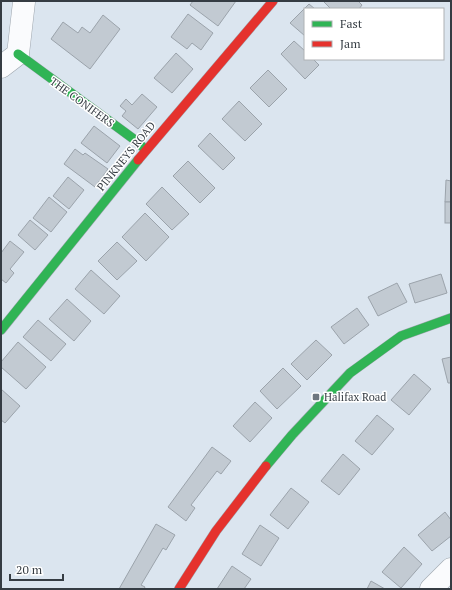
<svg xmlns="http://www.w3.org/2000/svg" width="452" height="590" viewBox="0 0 452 590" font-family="'PT Serif',serif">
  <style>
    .building { fill: #c2cad2; stroke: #9ba3ab }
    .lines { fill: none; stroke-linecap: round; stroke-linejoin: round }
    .street-casing { stroke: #9da5ad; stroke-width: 23 }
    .fast-casing { stroke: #9da5ad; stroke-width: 10 }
    .jam-casing { stroke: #9da5ad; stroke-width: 10 }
    .street { stroke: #fafbfd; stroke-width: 22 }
    .fast { stroke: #30b455; stroke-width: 9 }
    .jam { stroke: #e5322d; stroke-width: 9 }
    .poi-dot { fill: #6f777f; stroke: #fff; stroke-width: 1.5 }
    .labels { text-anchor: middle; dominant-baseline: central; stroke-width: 3; stroke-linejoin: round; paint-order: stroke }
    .street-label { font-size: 11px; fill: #353c43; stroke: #fff }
    .poi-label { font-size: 11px; fill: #353c43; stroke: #fff; text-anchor: start }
  </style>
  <rect width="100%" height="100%" fill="#dbe5ef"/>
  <g class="building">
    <path d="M193 1H236L218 26 190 5Z"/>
    <path d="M323 1H358L362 5 359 9H331Z"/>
    <path d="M309 4 315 9H305V36L290 23Z"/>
    <path d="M188 14 213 33 201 50 192 43 187 49 171 37Z"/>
    <path d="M103 15 120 29 90 69 51 39 63 22 78 33 82 27 90 33Z"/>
    <path d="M294 41 305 51V59H313L319 65 305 79 281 54Z"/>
    <path d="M176 53 193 69 172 93 154 78Z"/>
    <path d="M268 70 287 89 269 107 250 88Z"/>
    <path d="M142 94 157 107 138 129 122 116 126 111 120 106 126 99 132 105Z"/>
    <path d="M239 101 262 124 245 141 222 119Z"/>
    <path d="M94 126 120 146 107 163 81 143Z"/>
    <path d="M210 133 235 158 223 170 198 146Z"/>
    <path d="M75 149 83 155 85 153 108 169 95 187 64 164Z"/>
    <path d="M188 161 215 188 200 203 173 176Z"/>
    <path d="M68 177 84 190 69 209 53 196Z"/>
    <path d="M446 180 451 181V202H445Z"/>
    <path d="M162 187 189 214 172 230 146 204Z"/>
    <path d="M49 197 67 212 51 232 33 218Z"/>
    <rect x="445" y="202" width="6" height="21"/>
    <path d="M145 213 169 237 146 261 122 237Z"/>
    <path d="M30 220 48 235 35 250 18 235Z"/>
    <path d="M10 241 24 252 10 269 14 273 6 283 1 279V253Z"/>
    <path d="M117 242 137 261 117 280 98 261Z"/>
    <path d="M91 270 120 296 104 314 75 289Z"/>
    <path d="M441 274 447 293 415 303 409 284Z"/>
    <path d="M397 283 407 302 378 316 368 297Z"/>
    <path d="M67 299 91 321 74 341 49 319Z"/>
    <path d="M357 308 369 325 344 344 331 327Z"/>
    <path d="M38 320 66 344 51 361 23 337Z"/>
    <path d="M316 340 332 355 307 380 291 364Z"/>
    <path d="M18 342 46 367 26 389 1 367V362Z"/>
    <path d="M451 357V383H448L442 359Z"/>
    <path d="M283 368 301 386 277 409 260 391Z"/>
    <path d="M414 374 431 389 409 415 391 400Z"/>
    <path d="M1 389 20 406 5 423 1 420Z"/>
    <path d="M255 402 272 418 250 442 233 426Z"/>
    <path d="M377 415 394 429 372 455 355 441Z"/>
    <path d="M212 447 231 461 221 474 217 471 191 505 195 508 186 521 168 507Z"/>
    <path d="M343 454 360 469 339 495 321 481Z"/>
    <path d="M291 488 309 502 288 529 270 515Z"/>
    <path d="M445 512 451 520V536L432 551 418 535Z"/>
    <path d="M156 524 175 535 166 550 163 548 141 585 145 587 144 589H119Z"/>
    <path d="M260 525 279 538 261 566 242 554Z"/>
    <path d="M404 547 422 564 401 588 382 572Z"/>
    <path d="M232 566 251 579 244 589H217Z"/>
    <path d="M371 581 385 589H367Z"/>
  </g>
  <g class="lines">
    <g class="street-casing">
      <g id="street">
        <path d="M1 67 18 54 24 2"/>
        <path d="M431 589 451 569"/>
      </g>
    </g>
    <g class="fast-casing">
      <g id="fast">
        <path d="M18 54 135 140 146 150"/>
        <path d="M1 330 138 160"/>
        <path d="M266 466 292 435 350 373 401 336 451 318"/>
      </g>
    </g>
    <g class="jam-casing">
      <g id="jam">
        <path d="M138 160 273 1"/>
        <path d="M179 589 216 531 266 466"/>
      </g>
    </g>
    <use href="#street" class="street"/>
    <use href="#fast" class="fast"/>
    <use href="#jam" class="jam"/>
  </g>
  <rect class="poi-dot" x="312" y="393" width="8" height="8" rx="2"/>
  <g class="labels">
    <g class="street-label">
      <text transform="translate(82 102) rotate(36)">THE CONIFERS</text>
      <text transform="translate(126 156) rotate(-51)">PINKNEYS ROAD</text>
    </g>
    <g class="poi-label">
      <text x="324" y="397">Halifax Road</text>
    </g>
  </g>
  <rect width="452" height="590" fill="none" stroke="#353c43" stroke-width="4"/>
  <rect x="304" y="8" width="140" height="52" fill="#ffffff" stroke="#aeb1b4"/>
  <rect x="312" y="21" width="20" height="6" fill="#30b455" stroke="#aeb1b4"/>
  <text x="340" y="28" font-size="12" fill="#353c43">Fast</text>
  <rect x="312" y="41" width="20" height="6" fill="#e5322d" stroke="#aeb1b4"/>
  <text x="340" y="48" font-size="12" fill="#353c43">Jam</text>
  <path d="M10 574v6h53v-6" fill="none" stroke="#353c43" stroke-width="2"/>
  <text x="16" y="574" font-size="12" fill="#353c43" stroke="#ffffff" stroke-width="3" paint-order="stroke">20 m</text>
</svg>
